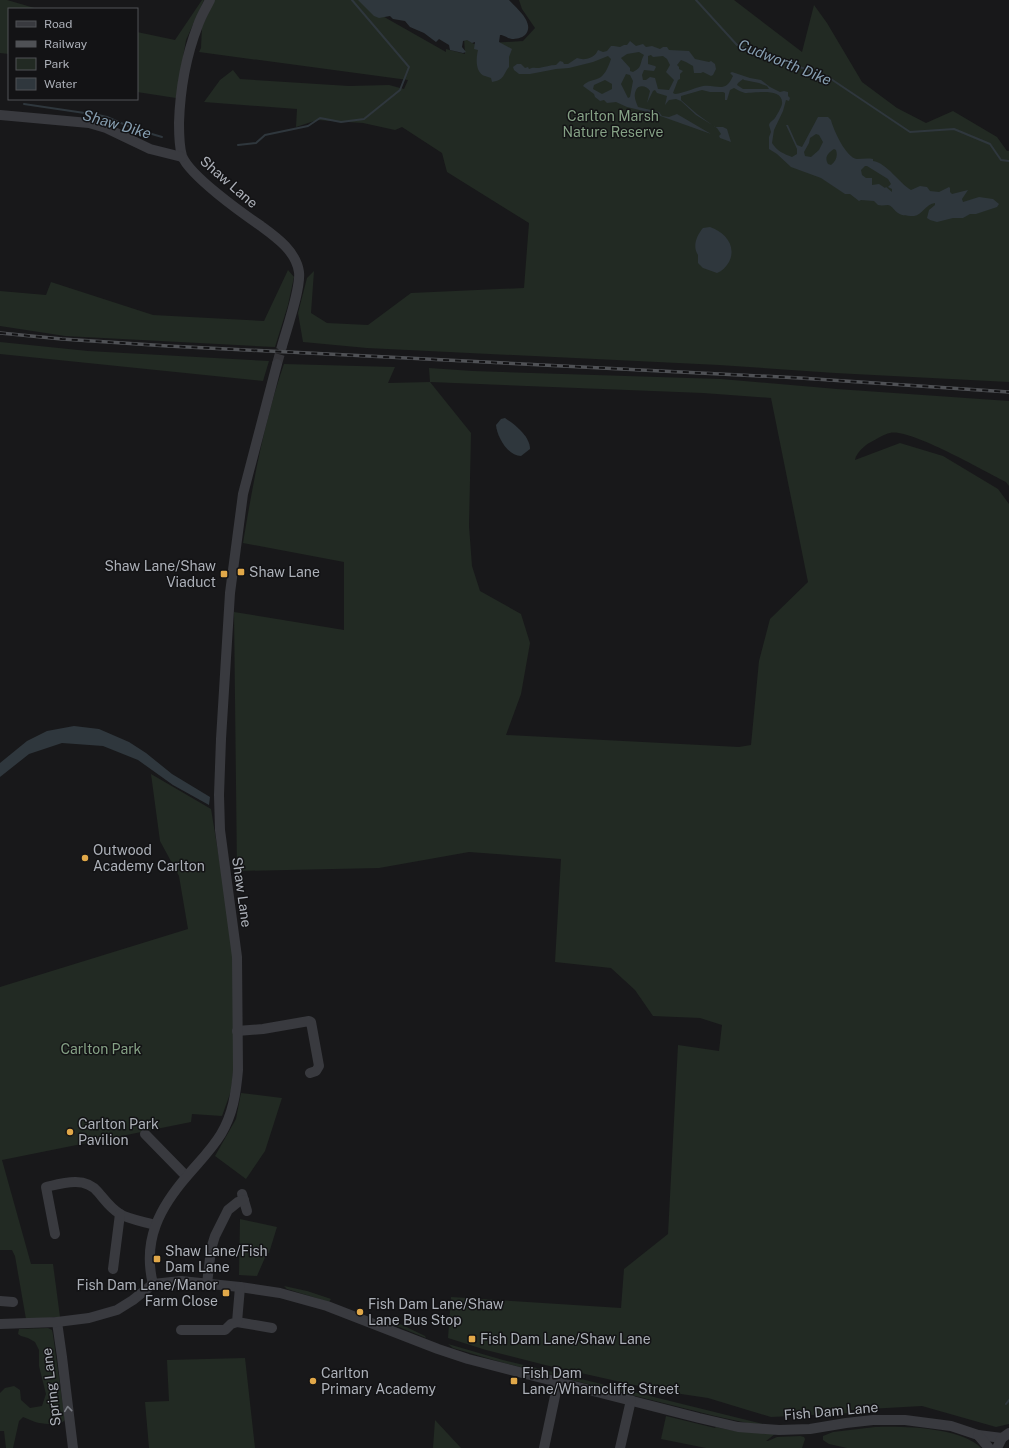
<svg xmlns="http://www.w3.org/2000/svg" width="1009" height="1448" viewBox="0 0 1009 1448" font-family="'Public Sans',sans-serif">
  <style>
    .green { fill: #222a23; fill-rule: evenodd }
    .water { fill: #2f373d; fill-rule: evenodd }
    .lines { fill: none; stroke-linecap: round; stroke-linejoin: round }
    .stream { stroke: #2f373d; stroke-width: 2 }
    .minor-tunnel { stroke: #36363a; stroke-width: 10; stroke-dasharray: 10 5; stroke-linecap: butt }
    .minor { stroke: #393a3f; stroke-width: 10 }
    .rail-casing { stroke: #4f5155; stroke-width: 3.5 }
    .rail { stroke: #131315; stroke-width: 2; stroke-dasharray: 6; stroke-linecap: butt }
    .oneway { stroke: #787b82 }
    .poi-dot { fill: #e1a849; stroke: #131315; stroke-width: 1.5 }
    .labels { text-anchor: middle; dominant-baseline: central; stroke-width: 3; stroke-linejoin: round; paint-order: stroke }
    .park-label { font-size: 14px; fill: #85a185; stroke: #131315 }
    .street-label { font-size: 14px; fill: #acb0b8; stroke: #131315 }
    .poi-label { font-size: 14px; fill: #acb0b8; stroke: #131315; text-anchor: start }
    .water-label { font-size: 15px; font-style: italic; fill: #869eb0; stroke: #131315 }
  </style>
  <rect width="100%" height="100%" fill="#18181a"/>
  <g class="green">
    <path d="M0 0H7L38 9H9V54L0 53Z"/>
    <path d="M202 0H204L186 40 176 98 137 92V32L175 40Z"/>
    <path d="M214 0H369L379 14 446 52V49L465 54 464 38 474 44 523 41 535 28 522 9 519 0H734L802 52 814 5 827 23 862 82 897 108 926 123 953 111 997 137 1007 151H1009V382L835 373 719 365 367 348 303 342 298 313 307 278 314 271 311 313 327 323 368 325 411 293 524 288 529 223 447 172 442 153 402 127 395 130 363 123 317 120 296 127 297 109 204 102 220 80 233 70 240 79 349 86 389 85 404 89 408 80 199 52 201 48 202 27Z"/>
    <path d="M288 270 294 277 288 305 275 347 65 336 0 326V291L46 295 51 282 153 315 264 321Z"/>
    <path d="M0 342 88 351 269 361 263 381 0 354Z"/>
    <path d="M284 364 395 367 388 383 430 382 429 368 473 371 721 379 837 389 1009 401V486L1006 482C985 472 910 428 890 433 884 434 877 439 871 442 865 445 856 453 855 460L900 443 943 456 998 489 1009 504V1424L996 1427 922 1406 851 1410V1413L771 1417 708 1398 661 1391 545 1365 486 1350 448 1338 451 1297 621 1308 624 1269 668 1234 678 1045 719 1051 722 1025 700 1018 653 1016 635 990 611 968 555 962 561 859 469 852 379 868 237 871 234 612 344 630V562L243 543C253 483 264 422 284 364ZM430 382 703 393 771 398 808 582 770 619 759 661 751 745 739 747 506 735 521 694 530 643 521 614 480 591 472 566 469 526 471 433Z"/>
    <path d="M151 774 211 809 225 894 236 975 235 1051 231 1091 222 1116 192 1114 191 1122 2 1160 31 1264H53L60 1317 26 1319 15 1256 12 1250H0V987L188 929 179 876 160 841Z"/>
    <path d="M241 1093 282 1098 265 1151 246 1179 215 1156 236 1119Z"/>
    <path d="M240 1219 277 1227 269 1253H267L257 1276 239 1275Z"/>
    <path d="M284 1286 307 1291 331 1299 329 1302 287 1289Z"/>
    <path d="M396 1322 425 1336 426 1338 394 1325Z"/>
    <path d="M48 1328 52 1330 53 1335 65 1420C60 1426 46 1424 39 1423 34 1422 29 1419 23 1417L19 1421 13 1448H6L4 1431H0V1393L5 1388 14 1386 20 1390 21 1400 30 1408 42 1406 46 1394 39 1366V1350L35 1342 28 1338 21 1336 18 1334 19 1329Z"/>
    <path d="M448 1344 503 1360 558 1373 557 1376 504 1363 453 1348Z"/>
    <path d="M245 1358 255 1448H149L145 1402 169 1401 167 1360Z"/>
    <path d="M569 1376 767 1425 747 1423 715 1416 568 1379Z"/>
    <path d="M666 1416 715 1428 716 1427 735 1431 775 1434 766 1441H768L777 1437 800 1436 804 1437 805 1439 802 1448H706L661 1439Z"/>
    <path d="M435 1420 461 1448H433Z"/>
    <path d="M875 1427C903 1426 961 1427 981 1448H847L829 1444 823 1440V1436L833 1432Z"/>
  </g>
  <g class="water">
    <path d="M358 0H509C516 8 536 23 525 35 522 38 516 39 512 39 508 39 505 35 500 35L499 42 512 49 509 57V67C503 74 505 80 492 82L491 78C489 77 487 77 485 76 475 73 476 58 478 50L474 49 475 42 472 43 467 40 463 41 462 47 466 52 463 53 450 50 449 45 439 39 436 42 424 33 410 27 405 21 393 19 390 16 379 18 374 16Z"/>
    <path d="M630 41 636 46 643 44 646 47 652 46 660 49 663 47H667L669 50 689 51 695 59 709 62 711 61 715 64 716 69 713 75 711 76 703 72 701 73H694L693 66 686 62 681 60 677 65 679 67V69L683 71 680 74V79L678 80 673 93 675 94C685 93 693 88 703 86 717 84 725 94 733 76L730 73 732 72 750 78 761 80 770 87 780 92 784 91 788 92V96L790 98 789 101 786 100 783 111 774 130 772 143C777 151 784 154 792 157L797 154V149L786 125H788L797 145 802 147 818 117H828L831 120C833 129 846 158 857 159 862 159 867 158 873 159V161C887 163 899 183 911 190L920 186 927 187 930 191 939 192 949 187 950 188V192L952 194 968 190 962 199 963 202 979 197 993 199 999 204 997 207 976 214H970L963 218H953L937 222 930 220 927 218 929 210 935 205V203C926 204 922 215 914 216 909 216 902 216 898 213 894 211 893 206 888 205 885 205 882 206 878 205L874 201 861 200 859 201 850 194H845L821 178 791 167 777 154 769 149V137L771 132 769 125C770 121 773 121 775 118 777 115 781 108 782 104 784 87 755 93 745 93 741 92 738 90 734 88L730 90 727 100H725V93L723 92H710L702 90 681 96V100L697 114 715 127H723L727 129 731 142 720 138 719 136 721 134 717 128 696 115 681 101 676 99 669 100 665 105 667 96 657 93 655 90 653 91 647 103 650 91C647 86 639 84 636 90 633 96 636 102 638 107L659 112 662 116 669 117 677 114 711 134 652 113 627 107 616 102 607 103 604 100 600 101 595 97 594 94 583 86C587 80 595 81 601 77 606 73 609 65 611 59L608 56 593 62 569 68 556 69 530 74H519L514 70 513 67 517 64H521L525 68 528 67 529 69C533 67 535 68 539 68 545 67 550 65 556 65L560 61 563 62 564 64H568L577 58C585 61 595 58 598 50L603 52 607 51 611 46H614L620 47 624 45H627ZM639 52 644 55C639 64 643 67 633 72L630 71V68L621 58 627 54ZM651 55 653 57 663 56 667 59 670 65 666 72 674 80 669 90 658 89 655 78 650 77 646 80H643L642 75 644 70 654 71 656 67 655 66 648 64V56ZM626 74 630 75 633 81 630 97 628 98 621 84ZM743 79 744 80 759 83 767 86 769 89H743L737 85 738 83ZM605 80 612 84V89L602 94 593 89 594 85ZM816 134 819 135 823 142 819 150 811 157 805 156 804 152 809 143 810 138ZM834 149 836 150C838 156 836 161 831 165L828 164C824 157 828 153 834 149ZM865 166H867L888 179 891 184 888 187 892 189V192L886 187 885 188 879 184 872 185V178H866L862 175 861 170Z"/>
    <path d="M710 227C725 232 737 246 729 262 726 267 722 271 717 273L703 268 698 263V255C692 246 697 235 703 228Z"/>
    <path d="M505 418C514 424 530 436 530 449L521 456C508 456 497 437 496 425L501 419Z"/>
    <path d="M74 726 99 729 129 742 146 753 172 774 210 797 209 805 173 785 138 760 103 746 62 743 29 754 0 777V763L27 741 47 731Z"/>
  </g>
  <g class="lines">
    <g class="stream">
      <path d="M696 0 737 45 828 77 910 132 954 129 990 144 1001 160 1009 161"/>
      <path d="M24 104 98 115 107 117 135 129 162 137"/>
      <path d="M238 145 256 143 265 135 308 126 320 118 341 122 364 119 400 90 409 67 352 0"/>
      <path d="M1006 1404 1009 1400"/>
    </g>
    <path class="minor-tunnel" d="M277 364 282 346"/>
    <g class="minor">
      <path d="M210 0C206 8 201 16 198 25 186 56 180 90 179 123 179 134 179 146 182 156 190 176 242 213 261 226 276 237 296 251 299 272 301 288 287 328 282 346"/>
      <path d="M0 115 89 123 106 128 150 149 182 157"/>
      <path d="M237 1031 263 1029 309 1021 311 1022 319 1066 316 1071 310 1073"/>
      <path d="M145 1134 186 1176"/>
      <path d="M242 1194 247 1211"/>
      <path d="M55 1234 46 1187C63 1183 85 1176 98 1192 105 1200 110 1208 120 1214 128 1219 145 1222 155 1225"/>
      <path d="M113 1269 120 1214"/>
      <path d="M153 1284C142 1240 160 1207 188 1175 199 1162 212 1149 221 1134 233 1114 236 1093 238 1070L237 957 220 830 219 795 221 739 230 593 243 494 277 364"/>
      <path d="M153 1284 181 1281 240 1287 280 1293 327 1306 438 1349 468 1359 699 1418 738 1427 779 1430 810 1429 846 1423 873 1420H905L951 1426 978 1435 1002 1438"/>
      <path d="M207 1284 211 1249 215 1236 228 1210 238 1202 244 1200"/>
      <path d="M0 1301 13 1302"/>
      <path d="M57 1322 62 1357 73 1448"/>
      <path d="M237 1322 272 1328"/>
      <path d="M0 1324 57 1322 89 1318 117 1310 133 1300 153 1284"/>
      <path d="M181 1330H225L231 1324 237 1322 240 1287"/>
      <path d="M978 1435 989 1448"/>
      <path d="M544 1448 558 1382"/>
      <path d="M620 1448 631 1400"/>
      <path d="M997 1448 1002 1438 1009 1433"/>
    </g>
    <g class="rail-casing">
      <path id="rail" d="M0 333 62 339 168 346 800 378 1009 392"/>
    </g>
    <use href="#rail" class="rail"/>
  </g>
  <defs><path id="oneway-chevron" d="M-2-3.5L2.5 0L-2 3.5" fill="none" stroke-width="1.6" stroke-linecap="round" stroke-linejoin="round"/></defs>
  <use class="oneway" href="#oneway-chevron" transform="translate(68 1409) rotate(-96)"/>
  <g class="poi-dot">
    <rect x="237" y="568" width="8" height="8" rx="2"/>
    <rect x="220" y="570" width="8" height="8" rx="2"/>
    <circle cx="85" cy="858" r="4"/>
    <circle cx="70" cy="1132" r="4"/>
    <rect x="153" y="1255" width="8" height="8" rx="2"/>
    <rect x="222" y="1289" width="8" height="8" rx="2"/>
    <circle cx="360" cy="1312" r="4"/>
    <rect x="468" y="1335" width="8" height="8" rx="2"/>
    <circle cx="313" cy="1381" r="4"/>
    <rect x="510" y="1377" width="8" height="8" rx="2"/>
  </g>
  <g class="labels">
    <g class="park-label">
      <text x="613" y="116">Carlton Marsh<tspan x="613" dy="16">Nature Reserve</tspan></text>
      <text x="101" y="1049">Carlton Park</text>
    </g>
    <g class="street-label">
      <text transform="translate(229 182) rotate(41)">Shaw Lane</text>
      <text transform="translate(242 892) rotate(82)">Shaw Lane</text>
      <text transform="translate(51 1387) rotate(-97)">Spring Lane</text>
      <text transform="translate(831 1411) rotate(-5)">Fish Dam Lane</text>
    </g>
    <g class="poi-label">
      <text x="216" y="566" text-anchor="end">Shaw Lane/Shaw<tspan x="216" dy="16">Viaduct</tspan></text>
      <text x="249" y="572">Shaw Lane</text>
      <text x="93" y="850">Outwood<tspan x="93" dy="16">Academy Carlton</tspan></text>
      <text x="78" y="1124">Carlton Park<tspan x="78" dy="16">Pavilion</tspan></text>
      <text x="165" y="1251">Shaw Lane/Fish<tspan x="165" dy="16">Dam Lane</tspan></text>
      <text x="218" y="1285" text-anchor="end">Fish Dam Lane/Manor<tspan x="218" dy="16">Farm Close</tspan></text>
      <text x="368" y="1304">Fish Dam Lane/Shaw<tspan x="368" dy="16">Lane Bus Stop</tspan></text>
      <text x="480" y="1339">Fish Dam Lane/Shaw Lane</text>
      <text x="321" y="1373">Carlton<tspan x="321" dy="16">Primary Academy</tspan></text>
      <text x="522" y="1373">Fish Dam<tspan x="522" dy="16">Lane/Wharncliffe Street</tspan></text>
    </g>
    <g class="water-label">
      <text transform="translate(785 62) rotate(22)">Cudworth Dike</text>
      <text transform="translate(117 124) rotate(16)">Shaw Dike</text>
    </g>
  </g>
  <rect x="8" y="8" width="130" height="92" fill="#131315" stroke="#505256"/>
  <rect x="16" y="21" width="20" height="6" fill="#393a3f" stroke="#505256"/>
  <text x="44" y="28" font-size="12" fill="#acb0b8">Road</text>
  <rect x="16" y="41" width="20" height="6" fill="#4f5155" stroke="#505256"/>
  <text x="44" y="48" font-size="12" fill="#acb0b8">Railway</text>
  <rect x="16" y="58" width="20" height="12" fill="#222a23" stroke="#505256"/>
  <text x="44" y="68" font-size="12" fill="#acb0b8">Park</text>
  <rect x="16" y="78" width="20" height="12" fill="#2f373d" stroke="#505256"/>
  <text x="44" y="88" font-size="12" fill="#acb0b8">Water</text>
</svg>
